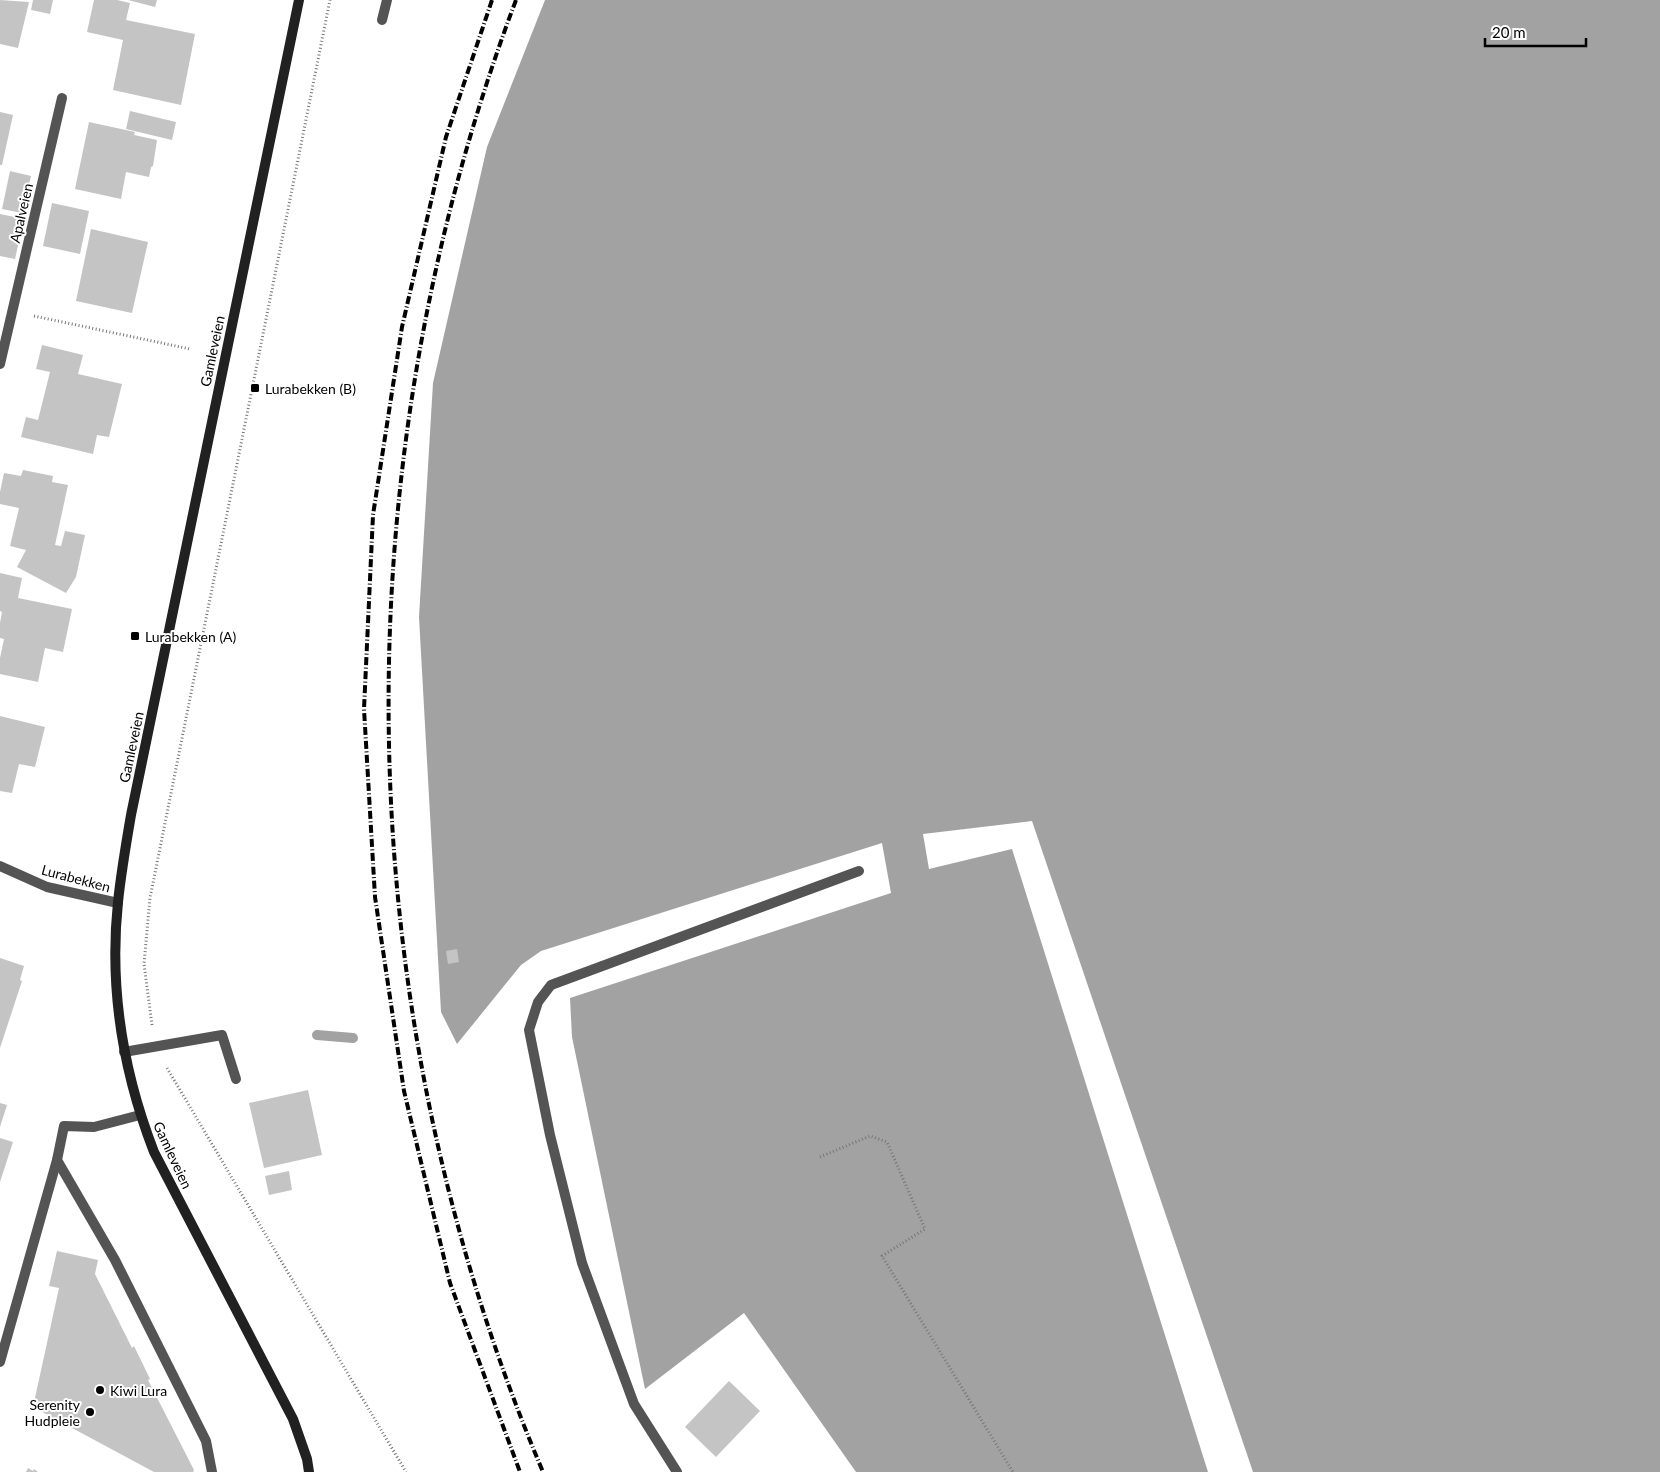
<svg xmlns="http://www.w3.org/2000/svg" width="1660" height="1472" viewBox="0 0 1660 1472" font-family="Lato,sans-serif">
  <style>
    .water { fill: #a2a2a2 }
    .lines { fill: none; stroke-linecap: round; stroke-linejoin: round }
    .stream { stroke: #a2a2a2; stroke-width: 10 }
    .building { fill: #c4c4c4 }
    .path { stroke: #767676; stroke-width: 3; stroke-dasharray: 1 2.5; stroke-linecap: butt }
    .lane { stroke: #545454; stroke-width: 10 }
    .street { stroke: #545454; stroke-width: 10 }
    .secondary { stroke: #212121; stroke-width: 10 }
    .rail { stroke: #000; stroke-width: 4; stroke-dasharray: 8 2.5 1 2.5; stroke-linecap: butt }
    .poi-dot { fill: #000; stroke: #fff; stroke-width: 2 }
    .labels { text-anchor: middle; dominant-baseline: central; stroke-width: 4; stroke-linejoin: round; paint-order: stroke }
    .street-label { font-size: 14px; fill: #000; stroke: #fff }
    .poi-label { font-size: 14px; fill: #000; stroke: #fff; text-anchor: start }
  </style>
  <rect width="100%" height="100%" fill="#fff"/>
  <path class="water" d="M545 0H1660V1472H1253L1032 821 923 834 929 869 1012 849 1208 1472H856L744 1313 645 1389 572 1037 570 998 891 893 882 843 541 951 521 965 457 1044 441 1012 419 617 433 383 487 147Z"/>
  <g class="lines">
    <path class="stream" d="M317 1035 353 1038"/>
  </g>
  <g class="building">
    <path d="M0 0 29 2 18 48 0 44Z"/>
    <path d="M33 0H53L50 14 31 10Z"/>
    <path d="M94 0H117L130 3 126 20 195 34 181 105 113 90 123 40 87 32Z"/>
    <path d="M128 0H157L155 7Z"/>
    <path d="M130 111 176 122 172 140 126 129Z"/>
    <path d="M0 112 13 115 2 165H0Z"/>
    <path d="M89 122 135 132 134 135 157 140 153 166 151 167 149 177 126 172 121 199 75 189Z"/>
    <path d="M10 171 31 176 22 213 2 209Z"/>
    <path d="M52 203 89 211 80 254 43 246Z"/>
    <path d="M0 214 24 219 15 259 0 256Z"/>
    <path d="M91 229 148 242 132 313 76 301Z"/>
    <path d="M42 345 83 355 78 374 122 384 109 437 97 435 93 454 21 437 26 417 38 420 50 372 36 369Z"/>
    <path d="M23 470 53 476 52 482 68 485 55 545 61 546 65 531 85 535 76 577 66 593 17 567 26 550 10 546 19 508 0 504V492L4 473 21 476Z"/>
    <path d="M0 573 22 578 18 598 72 609 63 652 45 648 38 682 0 674V658L4 639 0 638V623L2 612 0 611Z"/>
    <path d="M0 716 45 727 35 767 19 764 12 793 0 791Z"/>
    <path d="M457 949 459 962 448 964 446 951Z"/>
    <path d="M0 958 24 966 20 980 22 981 0 1048Z"/>
    <path d="M308 1090 322 1155 264 1168 249 1103Z"/>
    <path d="M0 1103 7 1105 0 1127Z"/>
    <path d="M0 1138 13 1142 0 1182Z"/>
    <path d="M289 1171 292 1190 269 1195 265 1176Z"/>
    <path d="M57 1251 98 1260 95 1274 132 1348 134 1346 150 1379 148 1380 194 1470 193 1472H154L33 1407 59 1288 49 1286Z"/>
    <path d="M729 1381 760 1411 716 1457 685 1427Z"/>
    <path d="M28 1468 33 1471 34 1469 38 1472H26Z"/>
  </g>
  <g class="lines">
    <g class="path">
      <path d="M34 316 190 349"/>
      <path d="M152 1025 144 964 150 898 330 0"/>
      <path d="M167 1068 406 1472"/>
      <path d="M820 1157 870 1136 887 1142 925 1229 882 1256 1013 1472"/>
    </g>
    <g class="lane">
      <path d="M382 20 387 0"/>
      <path d="M124 1052 222 1035 236 1079"/>
      <path d="M140 1115 94 1127 64 1126 57 1160 115 1260 206 1441 212 1472"/>
      <path d="M0 1362 57 1160"/>
      <path d="M677 1472 634 1404 582 1263 550 1135 529 1030 538 1002 551 985 859 871"/>
    </g>
    <g class="street">
      <path d="M0 364 62 98"/>
      <path d="M0 866 47 887 118 903"/>
    </g>
    <path class="secondary" d="M299 0 131 815C126 844 121 873 118 902 109 988 123 1072 154 1152L293 1419 307 1459 309 1472"/>
    <g class="rail">
      <path d="M492 0 446 137 402 327 373 515 364 709 375 897 404 1091 450 1283 520 1472"/>
      <path d="M516 0C338 472 346 1007 543 1472"/>
    </g>
  </g>
  <g class="poi-dot">
    <rect x="250" y="383" width="10" height="10" rx="2.5"/>
    <rect x="130" y="631" width="10" height="10" rx="2.5"/>
    <circle cx="100" cy="1390" r="5"/>
    <circle cx="90" cy="1412" r="5"/>
  </g>
  <g class="labels">
    <g class="street-label">
      <text transform="translate(21 213) rotate(-77)">Apalveien</text>
      <text transform="translate(212 351) rotate(-78)">Gamleveien</text>
      <text transform="translate(131 747) rotate(-78)">Gamleveien</text>
      <text transform="translate(76 878) rotate(15)">Lurabekken</text>
      <text transform="translate(173 1155) rotate(65)">Gamleveien</text>
    </g>
    <g class="poi-label">
      <text x="265" y="388">Lurabekken (B)</text>
      <text x="145" y="636">Lurabekken (A)</text>
      <text x="110" y="1390">Kiwi Lura</text>
      <text x="80" y="1404" text-anchor="end">Serenity<tspan x="80" dy="16">Hudpleie</tspan></text>
    </g>
  </g>
  <path d="M1485 38v8h101v-8" fill="none" stroke="#000000" stroke-width="2.5"/>
  <text x="1492" y="38" font-size="15" fill="#000000" stroke="#ffffff" stroke-width="4" paint-order="stroke">20 m</text>
</svg>
